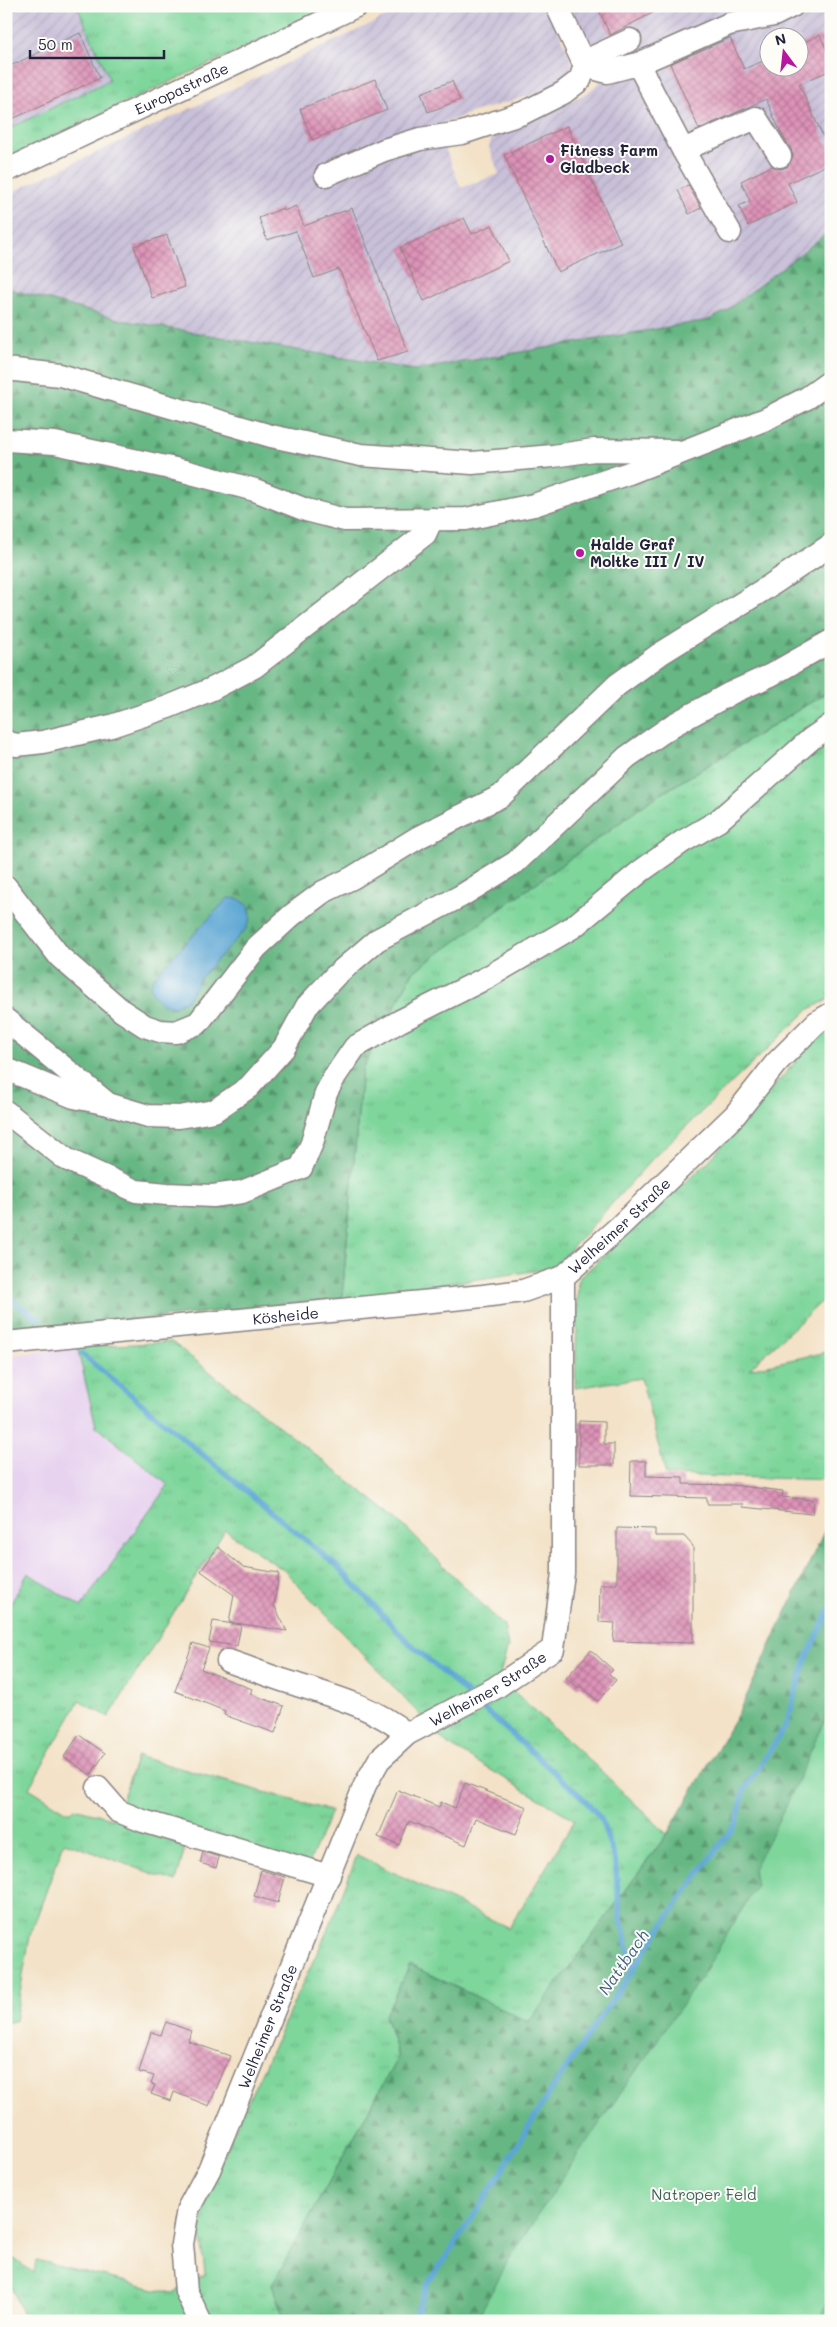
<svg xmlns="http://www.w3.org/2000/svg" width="837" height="2327" viewBox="0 0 837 2327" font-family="Mali,sans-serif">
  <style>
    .built { fill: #e7d2ef }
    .industrial { fill: url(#industrial-furrows); fill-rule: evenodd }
    .grass { fill: url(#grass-tufts); stroke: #507c6b }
    .forest { fill: url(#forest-firs); stroke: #446c5f }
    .green { fill: #7ed69b; stroke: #507c6b }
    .water { fill: #5ba6d4; stroke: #3e6488 }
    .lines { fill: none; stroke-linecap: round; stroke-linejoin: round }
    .stream { stroke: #5ba6d4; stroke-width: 5.5 }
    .building { fill: url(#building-cross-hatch) }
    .minor-casing { stroke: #8a8281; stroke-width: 25 }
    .minor { stroke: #fff; stroke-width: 22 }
    .poi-dot { fill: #b5179e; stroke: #fdfcf7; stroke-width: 2 }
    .labels { text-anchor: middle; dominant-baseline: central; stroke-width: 4; stroke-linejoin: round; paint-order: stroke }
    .street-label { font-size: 15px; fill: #22223b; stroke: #fdfcf7 }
    .poi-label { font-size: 15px; font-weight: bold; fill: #22223b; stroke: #fdfcf7; text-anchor: start }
    .park-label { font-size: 15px; fill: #42615d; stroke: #fdfcf7 }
    .water-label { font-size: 16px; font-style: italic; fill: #3c5d80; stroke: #fdfcf7 }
  </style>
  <defs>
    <pattern id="industrial-furrows" width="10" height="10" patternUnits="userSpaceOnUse" patternTransform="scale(1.25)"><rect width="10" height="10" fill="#c8bfd8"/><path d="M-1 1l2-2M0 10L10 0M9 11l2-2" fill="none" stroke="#aca4ba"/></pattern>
    <pattern id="grass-tufts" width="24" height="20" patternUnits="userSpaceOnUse" patternTransform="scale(1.25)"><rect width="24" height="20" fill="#7ed69b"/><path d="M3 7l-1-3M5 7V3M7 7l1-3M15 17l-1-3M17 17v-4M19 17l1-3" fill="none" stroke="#6db786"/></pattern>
    <pattern id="forest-firs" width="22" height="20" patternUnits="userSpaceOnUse" patternTransform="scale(1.25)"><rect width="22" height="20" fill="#66b783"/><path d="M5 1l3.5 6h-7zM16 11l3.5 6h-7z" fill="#54946c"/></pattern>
    <pattern id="building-cross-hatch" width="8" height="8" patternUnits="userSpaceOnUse" patternTransform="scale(1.25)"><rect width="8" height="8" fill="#dd93b7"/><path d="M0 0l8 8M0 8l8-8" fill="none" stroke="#b37896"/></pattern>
  </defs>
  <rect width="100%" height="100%" fill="#fdfcf7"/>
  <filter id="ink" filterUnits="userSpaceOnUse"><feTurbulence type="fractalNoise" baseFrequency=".02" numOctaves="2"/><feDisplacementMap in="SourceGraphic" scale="10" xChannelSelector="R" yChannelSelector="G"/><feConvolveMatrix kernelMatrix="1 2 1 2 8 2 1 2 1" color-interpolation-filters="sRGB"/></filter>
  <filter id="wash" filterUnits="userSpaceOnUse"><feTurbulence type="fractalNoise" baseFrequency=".0096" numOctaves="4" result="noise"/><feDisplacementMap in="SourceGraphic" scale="20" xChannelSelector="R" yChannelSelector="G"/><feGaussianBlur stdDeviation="1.12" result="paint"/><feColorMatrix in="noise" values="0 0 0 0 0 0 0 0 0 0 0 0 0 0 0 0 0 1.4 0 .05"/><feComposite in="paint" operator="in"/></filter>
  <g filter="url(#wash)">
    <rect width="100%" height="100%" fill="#f3e2c7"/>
    <path class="built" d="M77 1347 96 1426 168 1485 81 1607 28 1573 6 1612V1356Z"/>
    <g class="industrial">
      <path d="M6 6H77L110 80 6 130Z"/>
      <path d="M409 6H548L573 64 564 80 549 90 470 113 436 126 461 188 499 174 489 147 492 137 587 93 600 82 591 52 570 6H831V230L726 311 709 320 415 370 121 320 6 288V195ZM770 38H800V68H770Z"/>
    </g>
    <g class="grass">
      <path d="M77 6H334L6 158V130L110 80Z"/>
      <path d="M831 690V998L808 1010 653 1158 554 1268 342 1299 362 1069 413 972 645 804Z"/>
      <path d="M831 1024V1293L749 1369 831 1351V1480L666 1475 641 1378 575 1388 578 1279 707 1163 827 1026Z"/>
      <path d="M172 1342 398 1520 504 1626 508 1646 499 1678 599 1769 667 1834 529 2023 410 1966 385 2015 398 2057 272 2285 285 2321H25L6 2272V2253L34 2273 36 2260 172 2293 205 2274 200 2227 215 2172 330 1925 357 1855 509 1928 575 1820 447 1744 285 1571 225 1530 109 1717 79 1701 29 1788 69 1813 74 1808 128 1822 120 1806 137 1756 331 1811 305 1873 187 1840 176 1882 64 1842 30 1936 15 2021 6 2023V1612L28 1573 81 1607 168 1485 96 1426 77 1347Z"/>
    </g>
    <g class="forest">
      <path d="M831 230V690L651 800 413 972 362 1069 342 1299 6 1333V288L121 320 415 370 709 320 726 311Z"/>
      <path d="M831 1517V2321H285L272 2285 398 2057 385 2015 410 1965 529 2022 667 1834 739 1712Z"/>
    </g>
    <path class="green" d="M831 1706V2289L819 2321H476L508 2261 574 2160 702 1976 756 1886 753 1869 785 1808Z"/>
    <path class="water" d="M228 898 239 899 249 906 251 917 246 929 199 979 188 999 173 1007C160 1003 153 999 150 985L154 977Z"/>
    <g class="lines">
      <g class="stream">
        <path d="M6 1296 39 1319"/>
        <path d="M82 1354 338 1567 407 1641 470 1696"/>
        <path d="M477 1703 585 1800 601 1819 615 1860 620 1916 634 1971"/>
        <path d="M413 2321 428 2283 483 2202 548 2095 686 1891 737 1822 743 1793 786 1725 805 1661 831 1607"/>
      </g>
    </g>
    <g id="blocks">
      <g class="building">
        <path d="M597 6H666L610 35Z"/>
        <path d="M80 33 100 78 6 122V68Z"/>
        <path d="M820 35 831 59V70L799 84 831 154V163L788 183 797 202 748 226 739 206 750 201 741 181 772 166 780 169 787 167 793 156 791 149 781 133 766 99 699 129 670 64 730 38 744 69 770 58V68H800V44Z"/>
        <path d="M375 79 387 110 312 140 300 109Z"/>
        <path d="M452 81 460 100 428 112 421 93Z"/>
        <path d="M567 126 621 243 558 272 504 155Z"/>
        <path d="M688 185 701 208 689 214 678 190Z"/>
        <path d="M296 206 304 226 352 208 408 352 377 361 339 269 314 278 296 231 267 240 259 218 283 208 284 211Z"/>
        <path d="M464 218 472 234 492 225 509 261 424 301 400 248Z"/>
        <path d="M167 235 185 287 152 298 134 246Z"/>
        <path d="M579 1421 604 1422V1444H614V1465H579Z"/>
        <path d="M631 1461H646V1476L683 1477V1484L731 1485 783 1491 782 1497 814 1500 812 1514 742 1507 743 1504H707V1498L630 1496Z"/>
        <path d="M617 1528 655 1529V1536H684L693 1546V1643L613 1641 615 1623 599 1622 600 1584H617Z"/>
        <path d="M218 1547 243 1567 279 1573 274 1605 287 1631 229 1622 234 1595 201 1571Z"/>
        <path d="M213 1621 241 1625 237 1646 209 1642Z"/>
        <path d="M193 1643 209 1648 201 1669 252 1689 250 1694 284 1706 275 1733 224 1715 225 1711 175 1691Z"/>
        <path d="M591 1650 613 1670 609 1674 616 1680 598 1701 580 1686 578 1688 566 1678Z"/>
        <path d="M79 1735 105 1753 91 1775 64 1757Z"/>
        <path d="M465 1783 527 1807 516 1834 476 1818 466 1845 409 1821 399 1845 378 1837 398 1790 439 1807 441 1802 455 1808Z"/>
        <path d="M203 1852 219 1857 216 1868 200 1863Z"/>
        <path d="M261 1870 285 1877 278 1903 254 1896Z"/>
        <path d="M166 2022 191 2031 188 2041 230 2056 209 2106 174 2092 171 2101 151 2094 155 2085 151 2084 154 2076 139 2072 151 2032 161 2035Z"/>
      </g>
    </g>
  </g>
  <g filter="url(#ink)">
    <use href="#blocks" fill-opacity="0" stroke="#8a8281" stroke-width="1"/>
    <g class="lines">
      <g class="minor-casing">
        <g id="minor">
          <path d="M583 62 630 40"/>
          <path d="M638 64 683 150 756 118 780 156"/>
          <path d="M585 66 607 72 638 64 729 24 774 15 792 6"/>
          <path d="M683 150 730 232"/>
          <path id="s1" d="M6 171 356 6"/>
          <path d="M326 175 384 150 420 139 462 133 523 113 563 93 580 80 585 66 557 6"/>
          <path d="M6 369 60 375 271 436 361 455 472 463 553 456 594 450 676 451"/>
          <path d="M6 440 55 443 184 471 255 490 306 510 345 520 466 519 534 505 629 473 766 419 807 398 831 381"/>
          <path d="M6 742 16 745 43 742 111 726 168 707 212 689 254 667 425 534 432 519"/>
          <path d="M6 887 60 957 122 1011 145 1026 160 1031 176 1032 198 1023 256 948 292 915 323 892 352 878 419 837 501 796 617 685 660 654 771 585 831 545"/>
          <path d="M6 1020 108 1104 148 1116 179 1117 214 1111 249 1087 284 1048 307 1006 335 976 377 940 461 896 516 862 627 757 673 725 731 693 771 675 831 641"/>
          <path d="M6 1069 74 1097 104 1103"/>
          <path d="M6 1112 66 1159 136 1191 167 1194 213 1196 242 1192 301 1168 312 1143 326 1093 335 1076 355 1047 400 1021 488 977 573 927 641 871 682 842 718 821 811 739 831 725"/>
          <path id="s2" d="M6 1343 483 1296 523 1291 563 1277 620 1226 735 1115 776 1063 817 1022 831 1014"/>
          <path d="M228 1661C247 1667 266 1675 285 1681 328 1695 372 1705 407 1734"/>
          <path d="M98 1788 118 1811 143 1821 329 1876"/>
          <path id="s3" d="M200 2321 186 2291 182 2244 188 2209 209 2170 365 1785 379 1760 407 1734 495 1688 553 1649 563 1573V1277"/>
        </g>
      </g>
      <use href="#minor" class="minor"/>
    </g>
  </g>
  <g class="poi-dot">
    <circle cx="550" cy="159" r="5"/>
    <circle cx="580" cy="553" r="5"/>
  </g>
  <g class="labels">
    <g class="street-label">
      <text stroke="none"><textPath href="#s1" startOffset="194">Europastraße</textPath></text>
      <text stroke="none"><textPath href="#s2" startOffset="638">Welheimer Straße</textPath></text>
      <text stroke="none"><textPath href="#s2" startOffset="281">Kösheide</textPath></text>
      <text stroke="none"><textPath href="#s3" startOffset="735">Welheimer Straße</textPath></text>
      <text stroke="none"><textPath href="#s3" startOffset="315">Welheimer Straße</textPath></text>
    </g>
    <g class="poi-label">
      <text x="560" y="150">Fitness Farm<tspan x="560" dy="17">Gladbeck</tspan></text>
      <text x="590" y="544">Halde Graf<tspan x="590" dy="17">Moltke III / IV</tspan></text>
    </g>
    <g class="park-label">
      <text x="704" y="2194">Natroper Feld</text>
    </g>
    <g class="water-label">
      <text transform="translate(623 1962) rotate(-55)">Nattbach</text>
    </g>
  </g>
  <rect width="837" height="2327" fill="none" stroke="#fdfcf7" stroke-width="25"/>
  <g transform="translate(784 52) rotate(345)"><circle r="24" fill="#fdfcf7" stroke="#a5a5ac"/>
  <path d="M0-4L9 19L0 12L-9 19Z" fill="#b5179e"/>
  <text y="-8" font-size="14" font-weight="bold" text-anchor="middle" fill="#22223b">N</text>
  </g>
  <path d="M30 50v8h134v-8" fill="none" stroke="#22223b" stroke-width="2.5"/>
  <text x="38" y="50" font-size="15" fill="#22223b" stroke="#fdfcf7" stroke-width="4" paint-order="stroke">50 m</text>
</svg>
